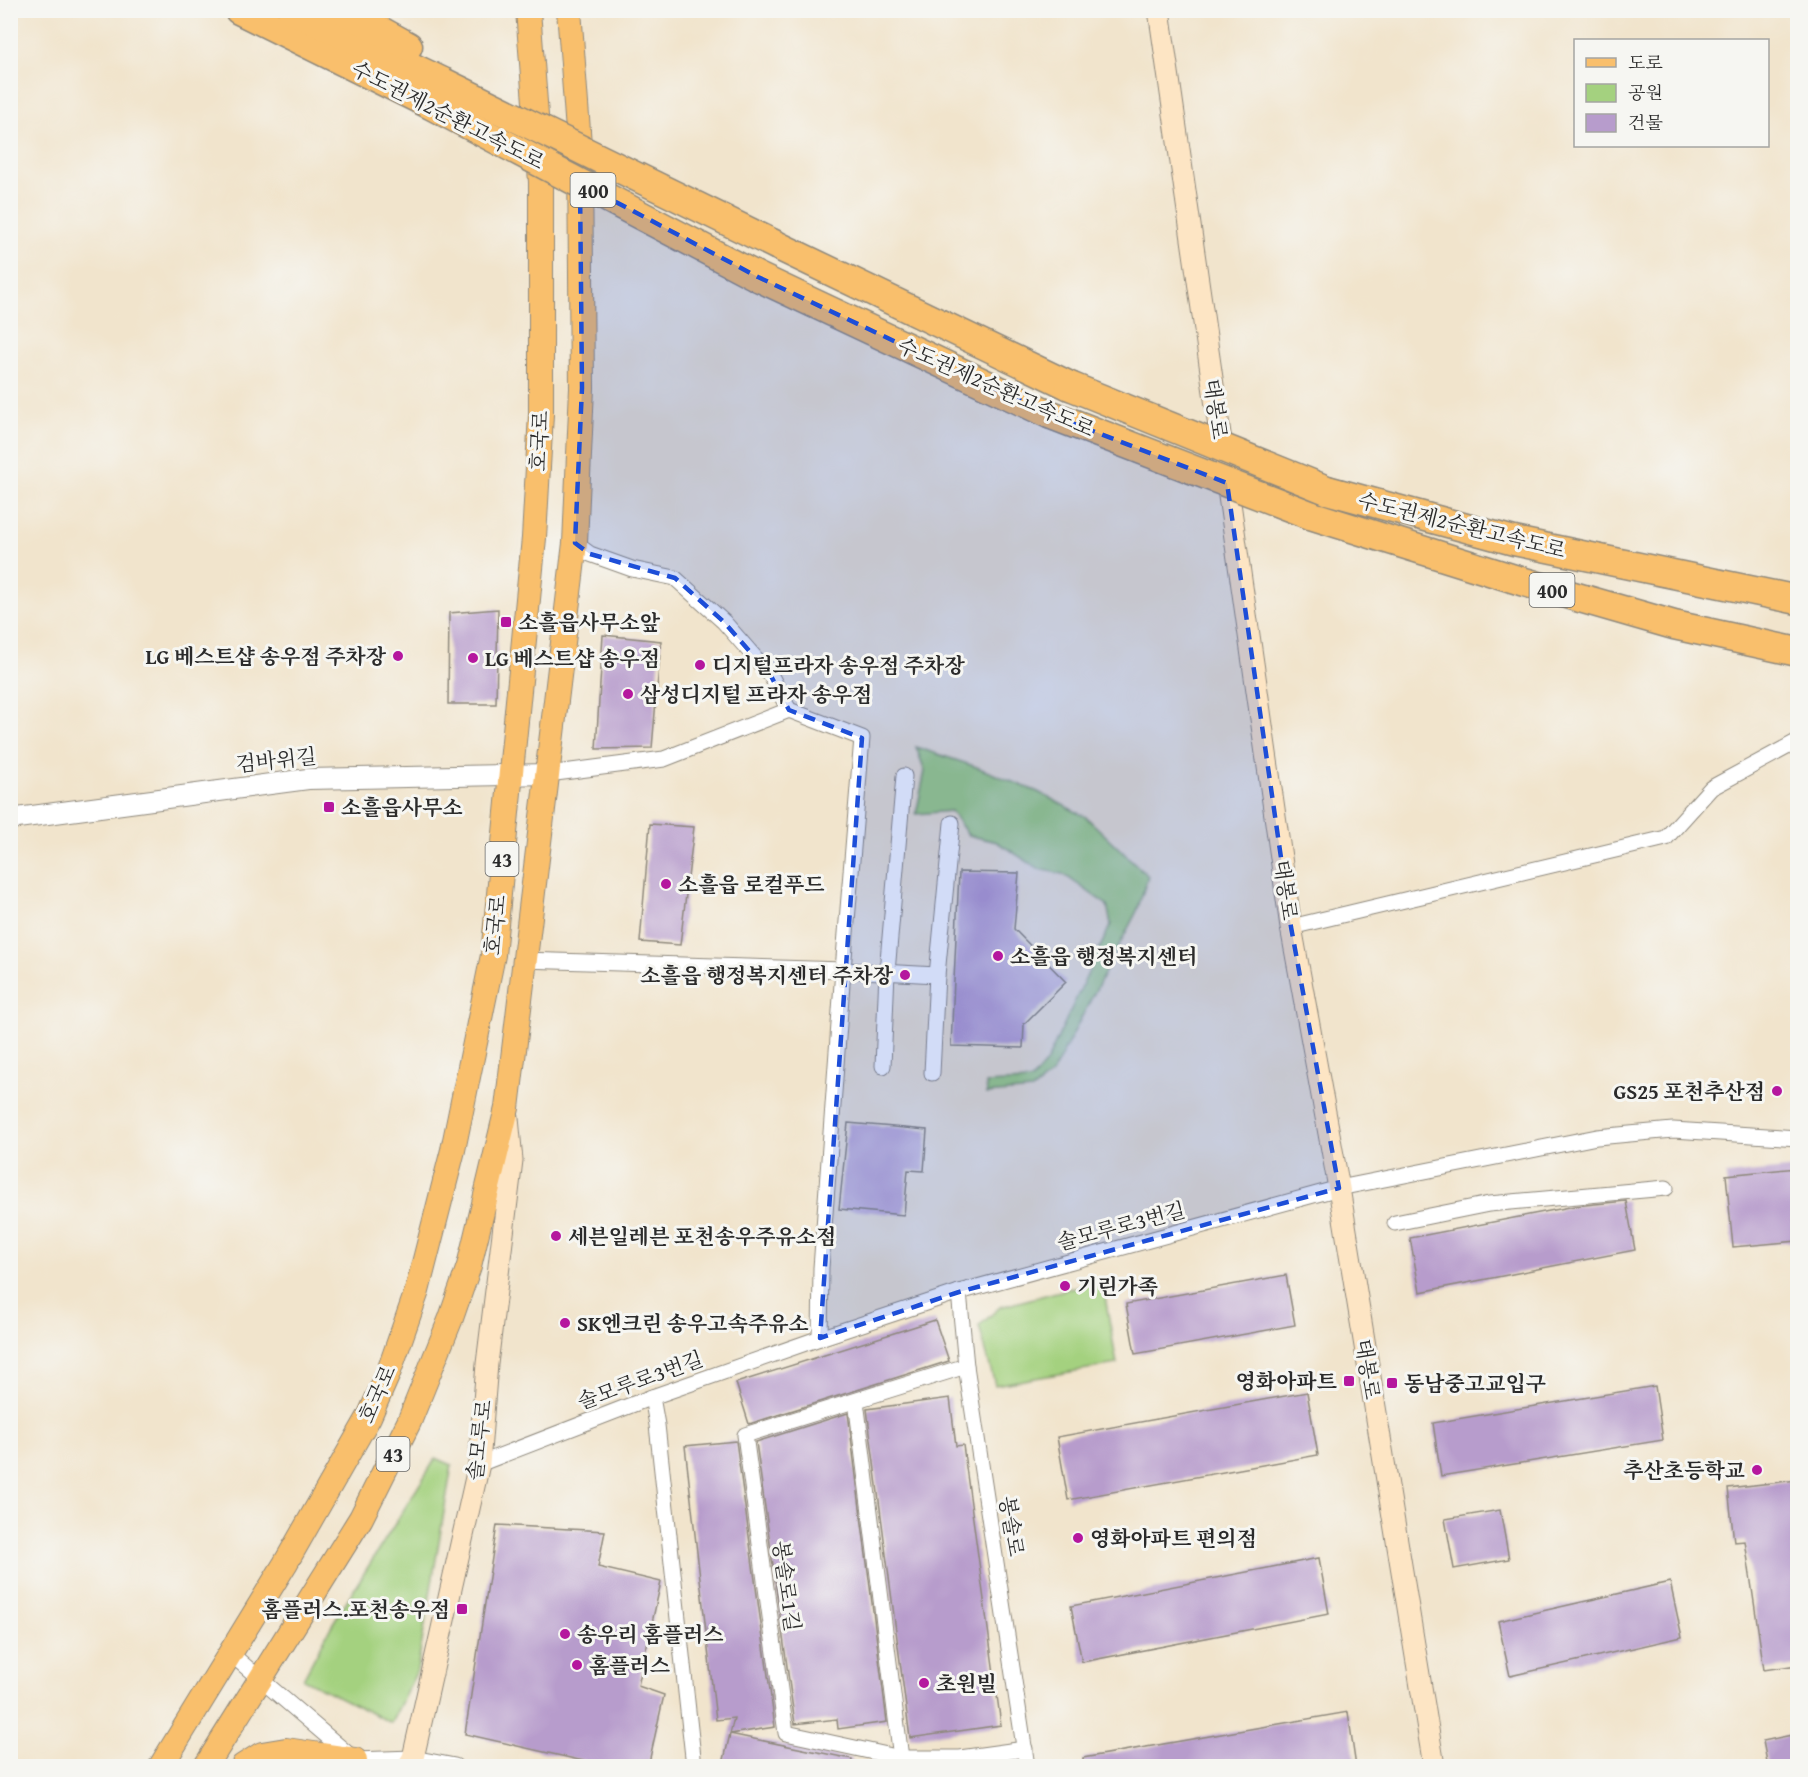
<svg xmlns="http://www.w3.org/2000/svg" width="1808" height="1777" viewBox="0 0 1808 1777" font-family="'Gentium Book Plus','Noto Serif KR',serif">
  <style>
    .green { fill: #a4d17f; stroke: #687e55; stroke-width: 1.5 }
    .building { fill: #b79ccc }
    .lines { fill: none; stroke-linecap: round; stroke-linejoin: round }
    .minor-casing { stroke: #8e887c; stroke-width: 17 }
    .tertiary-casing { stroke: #8e887c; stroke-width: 22 }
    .secondary-casing { stroke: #8e887c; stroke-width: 23 }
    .primary-casing { stroke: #8e887c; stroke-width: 26 }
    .motorway-casing { stroke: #8e887c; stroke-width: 31 }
    .minor { stroke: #fff; stroke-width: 15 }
    .tertiary { stroke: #fff; stroke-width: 20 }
    .secondary { stroke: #fde5c4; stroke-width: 21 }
    .primary { stroke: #f9bf6c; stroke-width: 24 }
    .motorway { stroke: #f9bf6c; stroke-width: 28 }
    .motorway-bridge-casing { stroke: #8e887c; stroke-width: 31; stroke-linecap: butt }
    .motorway-bridge { stroke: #f9bf6c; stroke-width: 28 }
    .marked { fill: #1d4ed8; fill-opacity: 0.2; stroke: #1d4ed8; stroke-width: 4.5; stroke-dasharray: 12 8; stroke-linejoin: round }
    .poi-dot { fill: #b5179e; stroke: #f6f6f2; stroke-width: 2 }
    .labels { text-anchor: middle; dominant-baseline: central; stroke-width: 6; stroke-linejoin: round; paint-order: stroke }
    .shield { fill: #f6f6f2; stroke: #686867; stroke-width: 1.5 }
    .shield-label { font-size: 20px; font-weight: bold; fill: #2b2b2b }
    .street-label { font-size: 21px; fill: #2b2b2b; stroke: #f6f6f2 }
    .poi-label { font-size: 21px; font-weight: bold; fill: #2b2b2b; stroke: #f6f6f2; text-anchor: start }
  </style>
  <rect width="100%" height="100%" fill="#f6f6f2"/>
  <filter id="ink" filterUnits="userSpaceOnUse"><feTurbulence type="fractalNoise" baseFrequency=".0167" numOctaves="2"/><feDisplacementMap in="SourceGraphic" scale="12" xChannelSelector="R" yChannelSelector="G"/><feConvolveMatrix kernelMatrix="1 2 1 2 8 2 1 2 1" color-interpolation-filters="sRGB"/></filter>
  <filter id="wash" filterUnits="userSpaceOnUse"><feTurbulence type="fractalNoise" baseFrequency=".008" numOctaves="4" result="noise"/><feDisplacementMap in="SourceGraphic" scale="24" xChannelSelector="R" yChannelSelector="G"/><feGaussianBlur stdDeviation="1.35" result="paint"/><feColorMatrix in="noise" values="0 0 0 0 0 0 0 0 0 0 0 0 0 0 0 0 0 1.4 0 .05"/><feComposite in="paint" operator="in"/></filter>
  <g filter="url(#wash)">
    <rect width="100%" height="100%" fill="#f1e4cc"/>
    <g class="green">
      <path d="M916 747 974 766 1038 792 1086 817 1148 876 1137 911 1052 1074 1032 1090 987 1094 986 1083 1031 1081 1046 1063 1111 924 1107 905 1063 874 1039 869 997 842 968 835 951 811 916 814 925 771Z"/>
      <path d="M1102 1280 1117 1364 995 1385 979 1326 1000 1307Z"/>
      <path d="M436 1458 452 1465 417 1671 391 1723 303 1679 333 1623Z"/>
    </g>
    <g id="blocks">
      <g class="building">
        <path d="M498 609 496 704H448L449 613Z"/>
        <path d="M603 635 661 641 652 748 596 749Z"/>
        <path d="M650 824 694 827 680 945 640 942Z"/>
        <path d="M959 872 1019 873 1014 929 1066 982 1024 1024 1023 1048 951 1046Z"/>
        <path d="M848 1123 927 1130 924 1171 908 1170 904 1215 839 1209Z"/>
        <path d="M1797 1168V1241L1733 1247 1726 1175Z"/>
        <path d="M1626 1201 1635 1250 1420 1292 1410 1238 1575 1206Z"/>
        <path d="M1286 1275 1295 1325 1135 1354 1126 1304Z"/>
        <path d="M935 1320 949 1361 749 1424 736 1383Z"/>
        <path d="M1655 1386 1663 1440 1441 1476 1433 1423Z"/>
        <path d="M1307 1392 1318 1455 1068 1500 1057 1437Z"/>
        <path d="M950 1398 956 1446 963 1445 1001 1725 910 1738 867 1409Z"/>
        <path d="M848 1413 887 1722 838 1729 837 1719 795 1724 756 1442Z"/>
        <path d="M736 1441 775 1727 730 1734 734 1718 716 1720 685 1446Z"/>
        <path d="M1797 1480V1665L1764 1670 1745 1541 1734 1542 1728 1488Z"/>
        <path d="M1500 1510 1509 1559 1454 1569 1445 1519Z"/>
        <path d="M497 1525 605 1531 598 1567 661 1582 638 1686 664 1695 648 1767H610L465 1734Z"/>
        <path d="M1319 1558 1329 1614 1082 1662 1071 1606Z"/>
        <path d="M1670 1582 1682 1637 1510 1676 1498 1621Z"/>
        <path d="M1348 1712 1356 1767H1083V1758Z"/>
        <path d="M730 1734 852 1759 851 1767H734L723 1764Z"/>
        <path d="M1797 1734V1767H1768L1763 1741Z"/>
      </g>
    </g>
  </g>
  <g filter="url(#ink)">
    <use href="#blocks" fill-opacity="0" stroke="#8e887c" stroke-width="1.5"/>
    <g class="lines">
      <g class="minor-casing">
        <g id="minor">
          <path d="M575 543 590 554 632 569 675 578 724 622 771 676 789 710"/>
          <path d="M548 774 664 759 789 710 862 738 843 970 821 1268 820 1338"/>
          <path d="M1291 927 1666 838 1711 788 1798 741"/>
          <path d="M523 960 843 970 937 975 952 823"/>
          <path d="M883 1066 887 972 904 776"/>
          <path d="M932 1073 937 975"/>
          <path d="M1395 1223 1489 1204 1666 1188"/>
          <path d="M959 1292 966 1366 1027 1766"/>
          <path d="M966 1366 745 1435 786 1733 901 1758H960L1025 1749"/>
          <path d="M652 1397 657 1425 694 1766"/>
          <path d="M856 1401 901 1758"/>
          <path d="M479 1464 652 1397 820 1338 959 1292 1339 1188 1597 1137 1673 1130 1798 1138"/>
          <path d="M231 1654 355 1760 413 1758 455 1766"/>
        </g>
      </g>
      <g class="tertiary-casing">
        <path id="tertiary" d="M10 819 308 779 548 774"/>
      </g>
      <g class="secondary-casing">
        <g id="secondary">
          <path d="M1159 10 1291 927 1339 1188 1434 1766"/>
          <path d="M408 1766 413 1758 479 1464 487 1364 512 1160 508 1118"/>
        </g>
      </g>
      <g class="primary-casing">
        <g id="primary">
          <path d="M161 1766 285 1564 369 1417 388 1374 417 1291 453 1150 493 955 534 538 541 414V182L528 10"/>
          <path d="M206 1766 361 1518 409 1422 451 1318 469 1266 507 1108 575 543 582 388 580 158 569 10"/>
          <path d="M243 1766 262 1754 286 1750 355 1760"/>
        </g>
      </g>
      <g class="motorway-casing">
        <g id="motorway">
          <path d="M239 10 427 103"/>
          <path d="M292 10 443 82"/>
          <path d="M343 10 408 46"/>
          <path d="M778 246 1070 386"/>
          <path d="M758 277 1049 414"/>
          <path d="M1327 490 1514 541 1798 600"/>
          <path d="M1310 515 1521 581 1674 625 1798 652"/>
        </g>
      </g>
      <use href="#minor" class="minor"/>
      <use href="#tertiary" class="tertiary"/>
      <use href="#secondary" class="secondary"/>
      <use href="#primary" class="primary"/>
      <use href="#motorway" class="motorway"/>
      <g class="motorway-bridge-casing">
        <g id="motorway-bridge">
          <path d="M443 82 778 246"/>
          <path d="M427 103 758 277"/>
          <path d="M1070 386 1327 490"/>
          <path d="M1049 414 1310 515"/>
        </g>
      </g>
      <use href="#motorway-bridge" class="motorway-bridge"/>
    </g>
  </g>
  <path class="marked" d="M580 183 758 277 1049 414 1227 483 1291 927 1339 1188 959 1292 820 1338 862 738 789 710 771 676 724 622 675 578 590 554 575 543 582 388Z"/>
  <g class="poi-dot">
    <rect x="500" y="616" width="12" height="12" rx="3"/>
    <circle cx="398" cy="656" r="6"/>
    <circle cx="473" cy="658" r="6"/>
    <circle cx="700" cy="665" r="6"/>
    <circle cx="628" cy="694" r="6"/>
    <rect x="323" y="801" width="12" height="12" rx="3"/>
    <circle cx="666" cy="884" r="6"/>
    <circle cx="998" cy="956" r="6"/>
    <circle cx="905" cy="975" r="6"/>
    <circle cx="1777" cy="1091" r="6"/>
    <circle cx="556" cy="1236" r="6"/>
    <circle cx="1065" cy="1286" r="6"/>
    <circle cx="565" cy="1323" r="6"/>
    <rect x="1343" y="1375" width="12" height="12" rx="3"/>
    <rect x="1386" y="1377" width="12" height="12" rx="3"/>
    <circle cx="1757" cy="1470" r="6"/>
    <circle cx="1078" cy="1538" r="6"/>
    <rect x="456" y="1603" width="12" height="12" rx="3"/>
    <circle cx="565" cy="1634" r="6"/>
    <circle cx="577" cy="1665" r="6"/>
    <circle cx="924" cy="1683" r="6"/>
  </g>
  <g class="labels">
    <g class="shield">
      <rect x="570.5" y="173" width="45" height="34" rx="4.5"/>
      <rect x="1529.5" y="573" width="45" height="34" rx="4.5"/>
      <rect x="485.5" y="842" width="33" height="34" rx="4.5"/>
      <rect x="376.5" y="1437" width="33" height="34" rx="4.5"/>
    </g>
    <g class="shield-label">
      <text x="593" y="190">400</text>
      <text x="1552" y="590">400</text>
      <text x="502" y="859">43</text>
      <text x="393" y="1454">43</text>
    </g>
    <g class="street-label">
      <text transform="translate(448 115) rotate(27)">수도권제2순환고속도로</text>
      <text transform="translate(996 387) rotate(24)">수도권제2순환고속도로</text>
      <text transform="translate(1216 409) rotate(82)">태봉로</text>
      <text transform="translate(539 441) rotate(-87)">호국로</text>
      <text transform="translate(1462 525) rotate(14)">수도권제2순환고속도로</text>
      <text transform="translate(276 760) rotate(-6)">검바위길</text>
      <text transform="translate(1286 890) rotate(82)">태봉로</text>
      <text transform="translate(495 925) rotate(-84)">호국로</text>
      <text transform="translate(1121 1226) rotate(-15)">솔모루로3번길</text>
      <text transform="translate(1368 1369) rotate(81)">태봉로</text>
      <text transform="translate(640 1380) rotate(-20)">솔모루로3번길</text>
      <text transform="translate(377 1394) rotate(-66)">호국로</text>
      <text transform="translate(479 1440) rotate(-83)">솔모루로</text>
      <text transform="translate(1012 1526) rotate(81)">봉솔로</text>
      <text transform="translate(787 1586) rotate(82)">봉솔로1길</text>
    </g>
    <g class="poi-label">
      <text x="518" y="622">소흘읍사무소앞</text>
      <text x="386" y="656" text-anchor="end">LG 베스트샵 송우점 주차장</text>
      <text x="485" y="658">LG 베스트샵 송우점</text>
      <text x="712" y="665">디지털프라자 송우점 주차장</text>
      <text x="640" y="694">삼성디지털 프라자 송우점</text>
      <text x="341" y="807">소흘읍사무소</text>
      <text x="678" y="884">소흘읍 로컬푸드</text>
      <text x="1010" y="956">소흘읍 행정복지센터</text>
      <text x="893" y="975" text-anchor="end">소흘읍 행정복지센터 주차장</text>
      <text x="1765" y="1091" text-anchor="end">GS25 포천추산점</text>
      <text x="568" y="1236">세븐일레븐 포천송우주유소점</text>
      <text x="1077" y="1286">기린가족</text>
      <text x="577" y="1323">SK엔크린 송우고속주유소</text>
      <text x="1337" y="1381" text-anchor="end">영화아파트</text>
      <text x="1404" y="1383">동남중고교입구</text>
      <text x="1745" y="1470" text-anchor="end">추산초등학교</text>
      <text x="1090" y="1538">영화아파트 편의점</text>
      <text x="450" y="1609" text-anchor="end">홈플러스.포천송우점</text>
      <text x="577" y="1634">송우리 홈플러스</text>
      <text x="589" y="1665">홈플러스</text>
      <text x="936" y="1683">초원빌</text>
    </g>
  </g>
  <rect width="1808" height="1777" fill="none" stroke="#f6f6f2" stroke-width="36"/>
  <rect x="1574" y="39" width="195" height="108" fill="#f6f6f2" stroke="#a5a5a2" stroke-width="1.5"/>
  <rect x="1586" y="58" width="30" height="9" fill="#f9bf6c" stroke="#a5a5a2" stroke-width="1.5"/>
  <text x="1628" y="69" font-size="18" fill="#2b2b2b">도로</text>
  <rect x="1586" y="84" width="30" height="18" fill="#a4d17f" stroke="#a5a5a2" stroke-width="1.5"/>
  <text x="1628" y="99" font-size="18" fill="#2b2b2b">공원</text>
  <rect x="1586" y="114" width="30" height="18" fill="#b79ccc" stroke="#a5a5a2" stroke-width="1.5"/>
  <text x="1628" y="129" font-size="18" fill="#2b2b2b">건물</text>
</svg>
